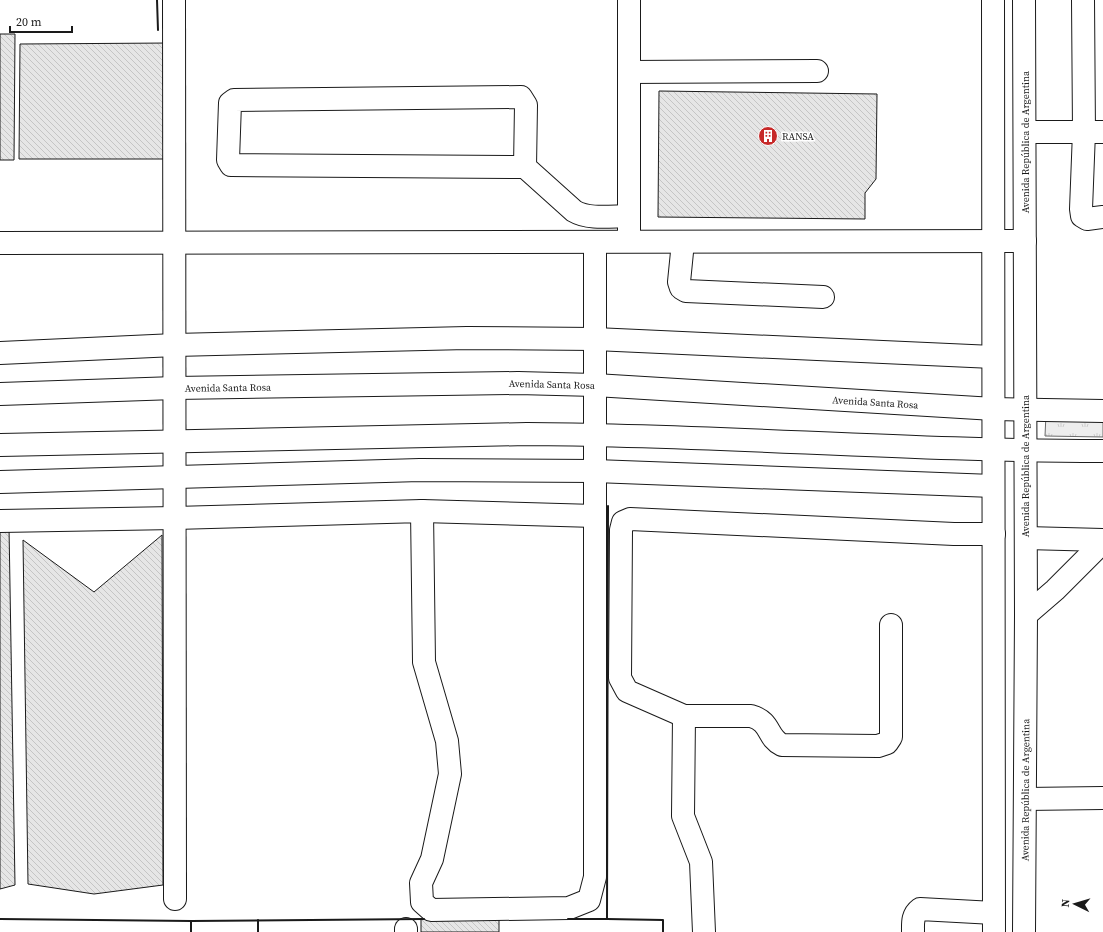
<svg xmlns="http://www.w3.org/2000/svg" width="1103" height="932" viewBox="0 0 1103 932" font-family="'Source Serif 4',serif">
  <style>
    .grass { fill: url(#grass-tufts); stroke: #6a6a6a }
    .building { fill: url(#building-back-hatch); stroke: #1a1a1a }
    .lines { fill: none; stroke-linecap: round; stroke-linejoin: round }
    .minor-casing { stroke: #1a1a1a; stroke-width: 24 }
    .major-casing { stroke: #1a1a1a; stroke-width: 24 }
    .minor { stroke: #fff; stroke-width: 22 }
    .major { stroke: #fff; stroke-width: 22 }
    .wall { stroke: #1a1a1a; stroke-width: 2 }
    .labels { text-anchor: middle; dominant-baseline: central; stroke-width: 3; stroke-linejoin: round; paint-order: stroke }
    .poi-label { font-size: 10px; fill: #1a1a1a; stroke: #fff; text-anchor: start }
    .street-label { font-size: 10px; fill: #1a1a1a; stroke: #fff }
  </style>
  <defs>
    <pattern id="grass-tufts" width="24" height="20" patternUnits="userSpaceOnUse"><rect width="24" height="20" fill="#ededed"/><path d="M3 7l-1-3M5 7V3M7 7l1-3M15 17l-1-3M17 17v-4M19 17l1-3" fill="none" stroke="#cbcbcb"/></pattern>
    <pattern id="building-back-hatch" width="6" height="6" patternUnits="userSpaceOnUse"><rect width="6" height="6" fill="#e6e6e6"/><path d="M-1 5l2 2M0 0l6 6M5-1l2 2" fill="none" stroke="#c5c5c5"/></pattern>
  </defs>
  <rect width="100%" height="100%" fill="#fff"/>
  <path class="grass" d="M1046 414 1103 415V437L1045 436Z"/>
  <g class="building">
    <path d="M0 34H15L14 160H0Z"/>
    <path d="M169 43 168 159H19L20 44Z"/>
    <path d="M659 91 877 94 876 179 865 193V219L658 217Z"/>
    <path d="M9 527 15 885 0 889V530Z"/>
    <path d="M162 535 163 885 94 894 28 884 23 540 94 592Z"/>
    <rect x="421" y="919" width="78" height="13"/>
  </g>
  <g class="lines">
    <g class="minor-casing">
      <g id="minor">
        <path d="M174 0 175 899"/>
        <path d="M629 0V231"/>
        <path d="M1083 0 1084 132 1081 209 1082 216 1087 219 1103 217"/>
        <path d="M629 72 817 71"/>
        <path d="M1025 132H1103"/>
        <path d="M525 167 526 105 521 97 234 100 230 103 228 160 231 165 525 167 574 211C589 220 612 216 629 216"/>
        <path d="M683 242 679 282 681 288 686 291 823 297"/>
        <path d="M0 243 1025 241"/>
        <path d="M0 353 175 345 467 338 595 339 993 357"/>
        <path d="M0 482 420 470 595 471 993 486"/>
        <path d="M422 511 595 516"/>
        <path d="M0 521 175 518 422 511 424 662 447 741 450 774 432 859 421 883 422 902 431 910 569 908 589 900 595 877V242"/>
        <path d="M1026 538 1103 540"/>
        <path d="M1026 615 1055 590 1103 542"/>
        <path d="M891 625V737L887 743 878 746 782 745C766 737 772 722 751 716H684L627 691 620 678 621 530 623 522 630 519 954 534H994"/>
        <path d="M684 716 683 816 701 862 704 932"/>
        <path d="M1025 799 1103 798"/>
        <path d="M406 929V932"/>
        <path d="M913 932C913 923 912 915 920 909L994 913"/>
      </g>
    </g>
    <g class="major-casing">
      <g id="major">
        <path d="M993 0 994 932"/>
        <path id="s1" d="M0 394 175 388 518 383 595 385 994 409 1103 411"/>
        <path d="M0 445 527 434C719 435 911 451 1103 451"/>
        <path id="s2" d="M1024 932 1026 615 1024 0"/>
      </g>
    </g>
    <use href="#minor" class="minor"/>
    <use href="#major" class="major"/>
    <g class="wall">
      <path d="M157 0 158 30"/>
      <path d="M0 919 191 921V932"/>
      <path d="M568 919H607L608 506"/>
      <path d="M607 919 663 920V932"/>
      <path d="M191 921 424 919"/>
      <path d="M258 932V920"/>
    </g>
  </g>
  <defs>
    <g id="building-disc" transform="scale(1)"><circle r="9.5" fill="#c62828" stroke="#fff"/><path d="M-4-6H4V6H1V3H-1V6H-4ZM-2.5-4.3h1.7v1.8h-1.7ZM.8-4.3h1.7v1.8H.8ZM-2.5-1h1.7V.8h-1.7ZM.8-1h1.7V.8H.8Z" fill="#fff"/></g>
  </defs>
  <g fill-rule="evenodd">
    <use href="#building-disc" x="768" y="136"/>
  </g>
  <g class="labels">
    <g class="poi-label">
      <text x="782" y="136">RANSA</text>
    </g>
    <g class="street-label">
      <text transform="translate(1025 142) rotate(-90)">Avenida República de Argentina</text>
      <text stroke="none"><textPath href="#s1" startOffset="552">Avenida Santa Rosa</textPath></text>
      <text stroke="none"><textPath href="#s1" startOffset="228">Avenida Santa Rosa</textPath></text>
      <text stroke="none"><textPath href="#s1" startOffset="876">Avenida Santa Rosa</textPath></text>
      <text transform="translate(1025 466) rotate(-90)">Avenida República de Argentina</text>
      <text stroke="none"><textPath href="#s2" startOffset="142">Avenida República de Argentina</textPath></text>
    </g>
  </g>
  <g transform="translate(1075 904) rotate(275)" stroke="#ffffff" stroke-width="3" paint-order="stroke">
  <path d="M0-3L7 15L0 10L-7 15Z" fill="#1a1a1a"/>
  <text y="-6" font-size="11" font-weight="bold" text-anchor="middle" fill="#1a1a1a">N</text>
  </g>
  <path d="M10 26v6h62v-6" fill="none" stroke="#1a1a1a" stroke-width="2"/>
  <text x="16" y="26" font-size="12" fill="#1a1a1a" stroke="#ffffff" stroke-width="3" paint-order="stroke">20 m</text>
</svg>
